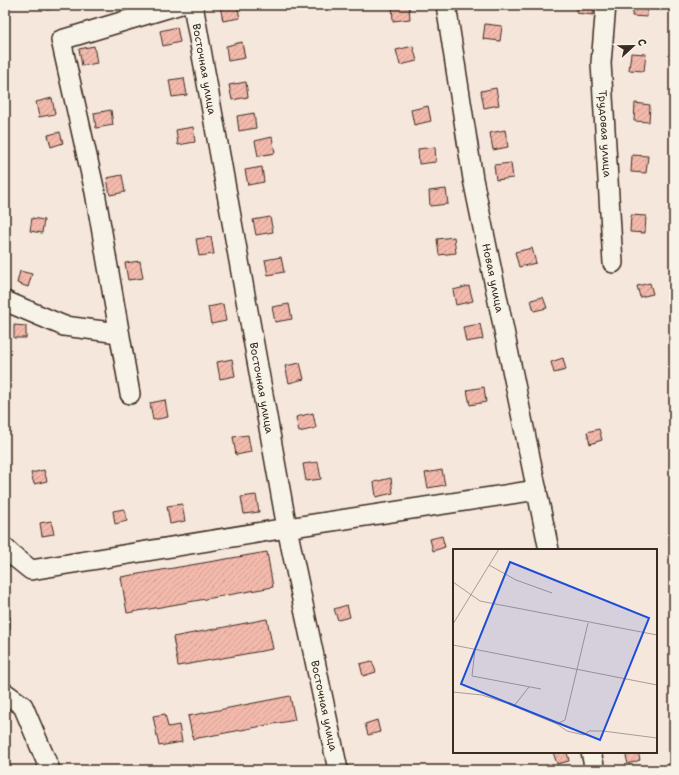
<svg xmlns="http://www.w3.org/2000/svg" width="679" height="775" viewBox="0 0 679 775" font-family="'Shantell Sans',sans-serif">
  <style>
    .building { fill: url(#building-hatch); stroke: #3b2a1e }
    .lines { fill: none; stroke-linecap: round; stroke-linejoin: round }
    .minor-casing { stroke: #3b2a1e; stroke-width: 22 }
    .minor { stroke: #f7f3e8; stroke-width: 19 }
    .labels { text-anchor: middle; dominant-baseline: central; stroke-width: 3.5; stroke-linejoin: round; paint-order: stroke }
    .street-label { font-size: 11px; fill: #3b2a1e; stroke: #f7f3e8 }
    .inset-road { fill: none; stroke: #ab9b90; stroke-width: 1 }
    .view { fill: #1d4ed8; fill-opacity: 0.15; stroke: #1d4ed8; stroke-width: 2 }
    .inset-edge { fill: none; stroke: #3b2a1e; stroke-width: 2 }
  </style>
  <defs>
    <pattern id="building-hatch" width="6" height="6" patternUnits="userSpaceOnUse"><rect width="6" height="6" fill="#f3b9ac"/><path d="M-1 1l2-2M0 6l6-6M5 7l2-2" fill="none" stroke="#d19f94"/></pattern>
  </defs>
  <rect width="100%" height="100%" fill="#f6e7dc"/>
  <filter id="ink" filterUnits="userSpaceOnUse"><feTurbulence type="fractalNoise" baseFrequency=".025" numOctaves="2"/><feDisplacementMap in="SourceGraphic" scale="8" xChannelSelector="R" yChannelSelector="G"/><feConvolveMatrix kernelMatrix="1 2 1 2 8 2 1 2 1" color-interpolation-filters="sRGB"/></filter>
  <g filter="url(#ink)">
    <g class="building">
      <path d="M46 5H61V7L47 10Z"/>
      <path d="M225 5H237L240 18 223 21 220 6Z"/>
      <path d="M392 5H409L410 19 393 21Z"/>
      <path d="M577 5H594L593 15 576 13Z"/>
      <path d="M633 5H648L647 17 632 16Z"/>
      <path d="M485 24 502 26 500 41 483 39Z"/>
      <path d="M177 27 180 42 163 46 160 31Z"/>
      <path d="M242 42 245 58 228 61 226 46Z"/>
      <path d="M94 46 97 63 82 66 79 49Z"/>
      <path d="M413 46 417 61 400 65 396 50Z"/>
      <path d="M631 53 646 54 644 71 629 70Z"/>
      <path d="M184 78 187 95 172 97 169 80Z"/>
      <path d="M246 82 248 97 232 100 229 85Z"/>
      <path d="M496 88 499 105 484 108 481 91Z"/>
      <path d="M52 98 55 114 39 117 36 102Z"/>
      <path d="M635 103 650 105 649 122 634 121Z"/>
      <path d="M428 106 431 121 414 125 411 110Z"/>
      <path d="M111 110 113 125 96 128 94 113Z"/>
      <path d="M254 113 256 128 239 131 237 116Z"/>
      <path d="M193 127 195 142 178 145 176 130Z"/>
      <path d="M505 130 508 147 493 150 490 133Z"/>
      <path d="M60 132 63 143 51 147 48 135Z"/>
      <path d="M272 137 275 153 258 156 255 141Z"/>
      <path d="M435 147 436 162 419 164 418 149Z"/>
      <path d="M632 155 648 156 646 173 631 172Z"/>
      <path d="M511 163 513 178 496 180 494 165Z"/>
      <path d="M262 167 264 182 248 185 245 170Z"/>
      <path d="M122 175 125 192 110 195 107 178Z"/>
      <path d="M446 189 448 204 430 206 429 191Z"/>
      <path d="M631 215 646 216 645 233 630 232Z"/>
      <path d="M270 217 273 232 256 235 253 220Z"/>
      <path d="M32 218 44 220 42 233 30 231Z"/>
      <path d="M211 237 214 254 199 256 196 239Z"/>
      <path d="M454 237 456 253 439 255 437 239Z"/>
      <path d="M532 248 536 263 519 267 515 252Z"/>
      <path d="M281 257 284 272 268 275 265 260Z"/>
      <path d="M140 261 143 278 128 280 125 263Z"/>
      <path d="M20 271 32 274 28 287 17 283Z"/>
      <path d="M650 283 653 294 640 297 637 286Z"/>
      <path d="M469 286 473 301 456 305 453 290Z"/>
      <path d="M543 297 547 308 534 311 531 300Z"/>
      <path d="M223 304 226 321 211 324 208 307Z"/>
      <path d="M289 304 292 319 275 322 272 307Z"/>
      <path d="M480 324 483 339 466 342 463 327Z"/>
      <path d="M14 325 26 326V338H14Z"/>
      <path d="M563 358 566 370 554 373 551 362Z"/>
      <path d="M232 359 235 376 220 379 217 362Z"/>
      <path d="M300 363 304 379 289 383 285 366Z"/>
      <path d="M484 387 486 402 470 405 467 390Z"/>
      <path d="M165 400 168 417 153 420 150 403Z"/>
      <path d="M313 413 316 428 299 432 296 417Z"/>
      <path d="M599 429 602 440 590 444 587 432Z"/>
      <path d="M248 435 251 452 236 455 233 437Z"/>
      <path d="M318 462 321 479 306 481 303 464Z"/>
      <path d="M44 470 47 481 34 484 31 473Z"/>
      <path d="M442 470 445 485 428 488 425 473Z"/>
      <path d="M391 478 393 493 376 497 374 482Z"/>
      <path d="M256 495 259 512 244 514 241 497Z"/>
      <path d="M182 504 185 521 170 524 167 506Z"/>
      <path d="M124 509 127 521 115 524 113 511Z"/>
      <path d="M51 521 54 534 42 536 40 523Z"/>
      <path d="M442 536 445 547 433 551 430 539Z"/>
      <path d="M267 552 273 587 127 613 121 577Z"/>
      <path d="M5 582H7L8 595H5Z"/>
      <path d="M347 605 350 617 338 620 334 609Z"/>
      <path d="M5 617H10V629L5 630Z"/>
      <path d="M267 619 273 649 178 666 173 637Z"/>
      <path d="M372 661 376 672 363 676 360 664Z"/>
      <path d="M290 696 295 720 193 739 188 716Z"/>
      <path d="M165 714 168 727 179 725 182 742 159 746 153 716Z"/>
      <path d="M377 720 380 732 368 735 365 724Z"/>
      <path d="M5 732H8L9 744H5Z"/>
      <path d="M553 752H567L569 761 557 764Z"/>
      <path d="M625 752H638L640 760 628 764Z"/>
      <path d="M10 765V770H5V766Z"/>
    </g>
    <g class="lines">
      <g class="minor-casing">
        <g id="minor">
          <path id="s1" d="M193 5 287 528 338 770"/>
          <path id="s2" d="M446 5 473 179 549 550"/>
          <path id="s3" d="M606 5 601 63 613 263"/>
          <path d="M5 301 64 326 119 333"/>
          <path d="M130 394 95 192 61 40 178 5"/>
          <path d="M5 548 11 554 31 570 287 528 537 490"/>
          <path d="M5 693 23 706 50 770"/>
          <path d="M591 752 595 770"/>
        </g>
      </g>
      <use href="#minor" class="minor"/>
    </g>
  </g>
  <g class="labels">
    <g class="street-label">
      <text stroke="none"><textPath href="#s1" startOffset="65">Восточная улица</textPath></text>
      <text stroke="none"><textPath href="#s3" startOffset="129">Трудовая улица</textPath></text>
      <text stroke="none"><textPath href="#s2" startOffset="277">Новая улица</textPath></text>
      <text stroke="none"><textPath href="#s1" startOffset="389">Восточная улица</textPath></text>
      <text stroke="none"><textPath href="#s1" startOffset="713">Восточная улица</textPath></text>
    </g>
  </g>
  <g transform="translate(453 549)">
    <rect width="204" height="204" fill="#f6e7dc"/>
    <path class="inset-road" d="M36 16 63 31 99 44M0 33 27 52 204 86M0 75 46 0M0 96 204 136M22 100 19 127 88 140M0 143 29 146 53 154 104 175 114 182 131 186 136 182H150L204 189M61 157 76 138M104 175 112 171 135 74"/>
    <path class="view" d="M57 13 196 69 147 191 8 135Z"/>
    <rect width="204" height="204" class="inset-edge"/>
  </g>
  <rect width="679" height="775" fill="none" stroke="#f7f3e8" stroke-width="20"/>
  <rect x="10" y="10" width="659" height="755" fill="none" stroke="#3b2a1e" stroke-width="1.5" filter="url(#ink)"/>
  <g transform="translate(633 46) rotate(68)" stroke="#f7f3e8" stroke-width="3" paint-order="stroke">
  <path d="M0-3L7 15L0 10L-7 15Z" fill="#3b2a1e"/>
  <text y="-6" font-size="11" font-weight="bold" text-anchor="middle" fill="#3b2a1e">С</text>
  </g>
</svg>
